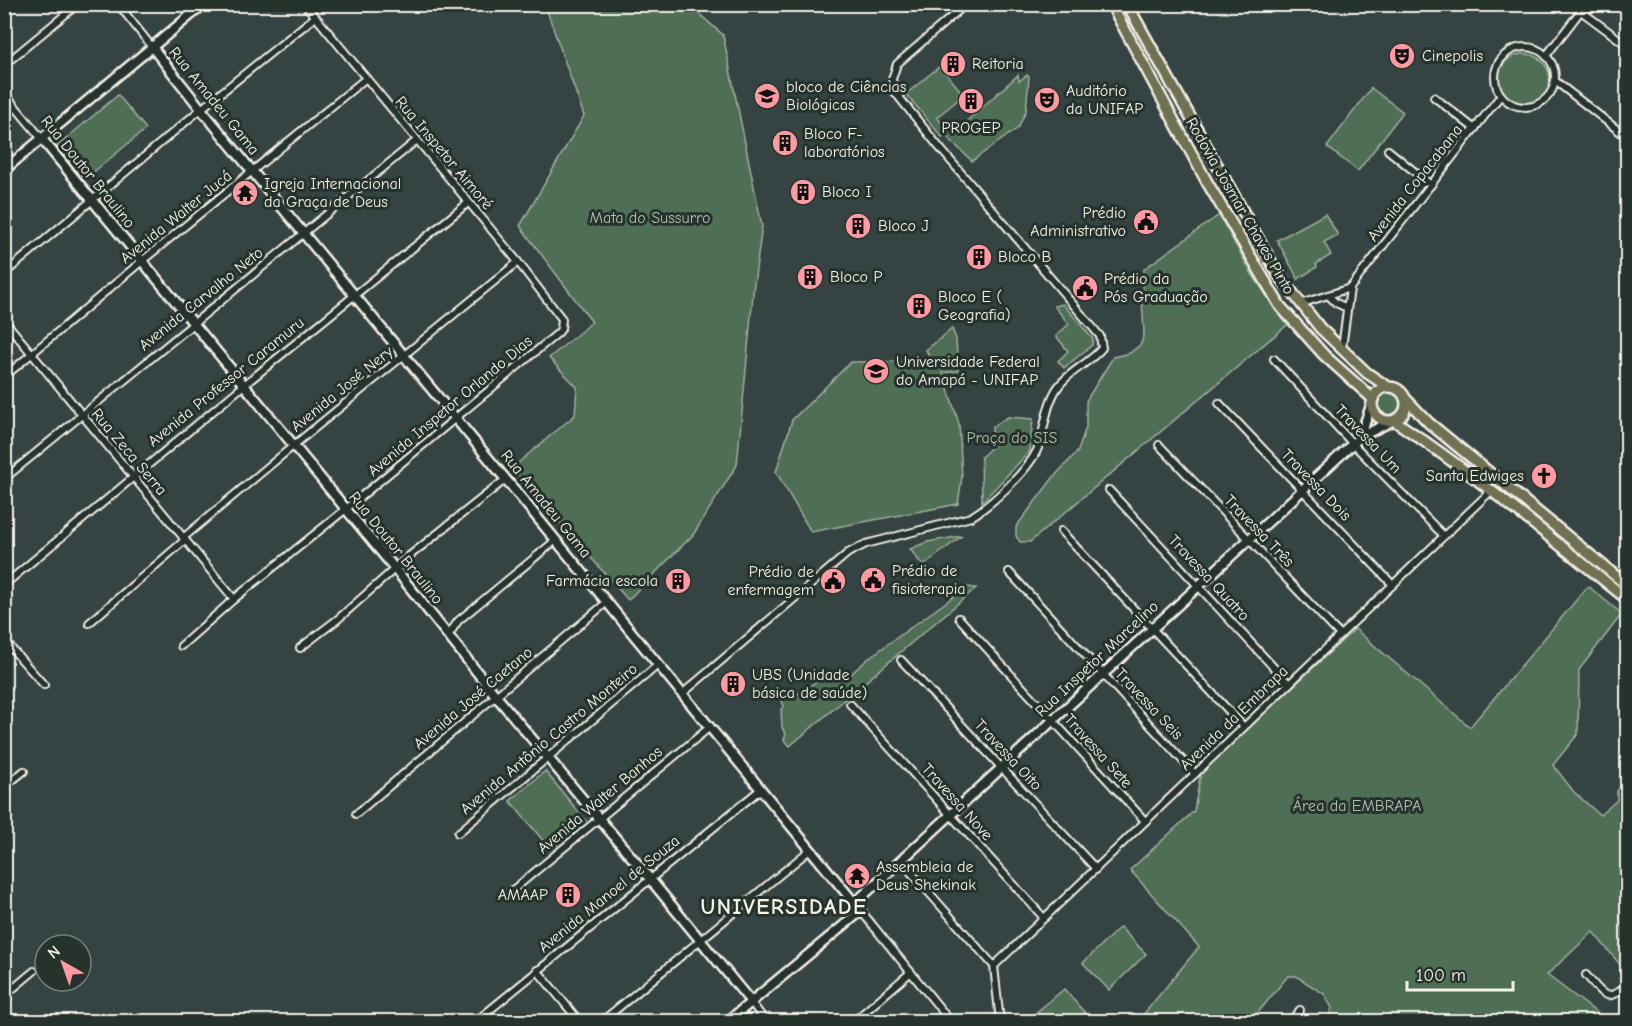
<svg xmlns="http://www.w3.org/2000/svg" width="1632" height="1026" viewBox="0 0 1632 1026" font-family="'Comic Neue',sans-serif">
  <style>
    .green { fill: #506e57; stroke: #a2b0a0; stroke-width: 1.5 }
    .lines { fill: none; stroke-linecap: round; stroke-linejoin: round }
    .street-casing { stroke: #f4f1e8; stroke-width: 10 }
    .secondary-casing { stroke: #f4f1e8; stroke-width: 13 }
    .primary-casing { stroke: #f4f1e8; stroke-width: 14 }
    .street { stroke: #26332d; stroke-width: 6 }
    .secondary { stroke: #26332d; stroke-width: 8 }
    .primary { stroke: #706f52; stroke-width: 9 }
    .labels { text-anchor: middle; dominant-baseline: central; stroke-width: 6; stroke-linejoin: round; paint-order: stroke }
    .poi-label { font-size: 16px; fill: #f4f1e8; stroke: #26332d; text-anchor: start }
    .street-label { font-size: 16px; fill: #f4f1e8; stroke: #26332d }
    .park-label { font-size: 16px; fill: #b2bdae; stroke: #26332d }
    .district-label { font-size: 22px; font-weight: bold; letter-spacing: 1.5px; fill: #f4f1e8; stroke: #26332d }
  </style>
  <rect width="100%" height="100%" fill="#354342"/>
  <filter id="ink" filterUnits="userSpaceOnUse"><feTurbulence type="fractalNoise" baseFrequency=".0167" numOctaves="2"/><feDisplacementMap in="SourceGraphic" scale="12" xChannelSelector="R" yChannelSelector="G"/><feConvolveMatrix kernelMatrix="1 2 1 2 8 2 1 2 1" color-interpolation-filters="sRGB"/></filter>
  <g filter="url(#ink)">
    <g class="green">
      <path d="M545 5H689L723 35 762 226 754 284 737 465 693 535 628 600 512 468 575 415 577 387 549 358 592 322 520 226 584 116Z"/>
      <circle cx="1524" cy="80" r="26"/>
      <path d="M940 66 964 95 937 117 949 132 942 137 906 94Z"/>
      <path d="M1018 75 1019 81 1027 75 1029 77 1026 111 1018 128 972 161 948 138Z"/>
      <path d="M1371 88 1403 112 1358 171 1327 147Z"/>
      <path d="M118 95 146 129 85 179 57 146Z"/>
      <path d="M1325 214 1338 235 1324 242 1331 255 1316 264 1317 267 1298 279 1277 240Z"/>
      <path d="M1219 215 1252 274 1287 325 1030 542H1020L1016 536V527L1053 478 1078 451 1086 427V401L1113 357 1130 353 1141 344 1144 333 1142 300 1144 269Z"/>
      <path d="M1063 304 1093 339 1092 345 1064 368 1058 361 1068 351 1056 336 1069 324 1054 306Z"/>
      <path d="M952 329 956 339 958 371 943 373 959 424 962 477 958 504 811 532 776 472 792 420 851 362 932 361 926 350Z"/>
      <circle cx="1390" cy="404" r="14"/>
      <path d="M1008 417 1033 419 1030 451 982 502 981 457 993 446 992 427Z"/>
      <path d="M962 536 923 566 910 549 927 542Z"/>
      <path d="M1588 586 1622 614 1579 670 1578 734 1553 765 1574 792 1600 815 1617 800V791L1627 779V973L1593 932 1547 975 1604 1018 1627 1021H1327L1332 1008 1324 994 1296 976H1288L1251 1021H1138L1199 947 1130 870 1194 811 1201 772 1355 629 1470 727Z"/>
      <path d="M967 587 976 588 790 746 784 740 786 734 782 728 781 709 784 706 780 697 788 689 800 694C816 682 824 669 845 679L870 657Z"/>
      <path d="M545 771 586 821 551 850 510 801Z"/>
      <path d="M1120 927 1146 954 1109 990 1083 963Z"/>
      <path d="M1064 989 1092 1021H1026Z"/>
    </g>
    <g class="lines">
      <g class="street-casing">
        <g id="street">
          <path d="M118 4 152 47"/>
          <path d="M1581 11 1628 46"/>
          <circle cx="1525" cy="77" r="30"/>
          <path d="M1546 56 1586 4"/>
          <path d="M4 65 78 4"/>
          <path d="M1554 80 1628 138"/>
          <path d="M4 93 42 139"/>
          <path d="M1434 97 1475 129"/>
          <path d="M1388 150 1431 185"/>
          <path d="M4 274 201 109 315 17"/>
          <path d="M1328 295 1336 303 1347 308"/>
          <path d="M1300 304 1350 288"/>
          <path d="M4 320 234 599"/>
          <path d="M1342 348 1350 288 1501 95"/>
          <path d="M1274 359 1353 444 1444 536"/>
          <path d="M4 377 142 261 365 79"/>
          <path d="M1219 403 1393 585"/>
          <path d="M1159 445 1340 635"/>
          <path d="M4 479 416 141"/>
          <path d="M1109 490 1289 684"/>
          <path d="M1061 531 1243 726"/>
          <path d="M183 538 293 446 518 262"/>
          <path d="M1009 572 1195 774"/>
          <path d="M4 585 243 386 468 203"/>
          <path d="M959 618 1145 821"/>
          <path d="M89 623 185 540"/>
          <path d="M448 636 458 621 556 540"/>
          <path d="M4 640 44 685"/>
          <path d="M181 646 234 599 346 509 558 333 561 329 562 319 518 262 305 4"/>
          <path d="M300 648 338 619 408 557 506 479"/>
          <path d="M901 660 1096 869"/>
          <path d="M682 694 848 553 866 544 971 517C991 505 1029 470 1038 448 1045 429 1046 404 1058 387 1069 371 1090 363 1102 348L1100 336 939 147 894 91 892 79 897 64 966 4"/>
          <path d="M850 704 1044 918"/>
          <path d="M4 787 24 771"/>
          <path d="M356 814 607 602"/>
          <path d="M458 833 658 665"/>
          <path d="M901 861 994 966"/>
          <path d="M508 894 710 727"/>
          <path d="M861 911 951 1022"/>
          <path d="M994 966 1492 490"/>
          <path d="M994 966 1000 1022"/>
          <path d="M537 970 580 1022"/>
          <path d="M1586 975C1603 994 1605 1005 1628 984"/>
          <path d="M4 996 34 971"/>
          <path d="M751 1002 766 1022"/>
          <path d="M4 1011 13 1022"/>
          <path d="M475 1022 761 789"/>
          <path d="M601 1022 811 849"/>
          <path d="M853 1022 911 972"/>
          <path d="M1290 1022 1300 1010"/>
        </g>
      </g>
      <g class="secondary-casing">
        <g id="secondary">
          <path d="M152 47 201 109 861 911 727 1022"/>
          <path d="M42 139 396 570 496 696 650 879 751 1002"/>
          <path d="M4 170 204 4"/>
          <path d="M1360 437 1372 403"/>
          <path d="M855 903 1360 437 1390 422"/>
        </g>
      </g>
      <g class="primary-casing">
        <g id="primary">
          <path d="M1111 4 1207 182 1280 306 1324 355 1373 399"/>
          <path d="M1127 4 1278 274 1320 328 1367 373 1388 387"/>
          <circle cx="1389" cy="404" r="17"/>
          <path d="M1405 398 1429 423 1628 586"/>
          <path d="M1395 421C1477 476 1551 538 1628 600"/>
        </g>
      </g>
      <use href="#street" class="street"/>
      <use href="#secondary" class="secondary"/>
      <use href="#primary" class="primary"/>
    </g>
  </g>
  <defs>
    <g id="theatre-disc" transform="scale(1.35)"><circle r="9.5" fill="#ff9aa2" stroke="#26332d"/><path d="M-5-5.5Q0-4 5-5.5V0Q5 5 0 6Q-5 5-5 0ZM-3.3-2.5H-1v1.5H-3.3ZM1-2.5H3.3v1.5H1ZM-2.8 1Q0 5.5 2.8 1Z" fill="#111"/></g>
    <g id="building-disc" transform="scale(1.35)"><circle r="9.5" fill="#ff9aa2" stroke="#26332d"/><path d="M-4-6H4V6H1V3H-1V6H-4ZM-2.5-4.3h1.7v1.8h-1.7ZM.8-4.3h1.7v1.8H.8ZM-2.5-1h1.7V.8h-1.7ZM.8-1h1.7V.8H.8Z" fill="#111"/></g>
    <g id="university-disc" transform="scale(1.35)"><circle r="9.5" fill="#ff9aa2" stroke="#26332d"/><path d="M0-5L7-2L0 1L-7-2ZM-4 1L0 2.5L4 1V4Q0 6-4 4Z" fill="#111"/></g>
    <g id="temple-disc" transform="scale(1.35)"><circle r="9.5" fill="#ff9aa2" stroke="#26332d"/><path d="M0-6L5-2H3V0L6.5 2.5H4V6H1.5V3h-3V6H-4V2.5H-6.5L-3 0V-2H-5Z" fill="#111"/></g>
    <g id="civic-disc" transform="scale(1.35)"><circle r="9.5" fill="#ff9aa2" stroke="#26332d"/><path d="M-.6-6.5H3V-4.5H.6V-3L4-1V1h2V6H-6V1h2V-1L-.6-3ZM-1.2 2.5V6h2.4V2.5Z" fill="#111"/></g>
    <g id="church-disc" transform="scale(1.35)"><circle r="9.5" fill="#ff9aa2" stroke="#26332d"/><path d="M-1.2-6h2.4v3.5h3.3v2.4h-3.3V6h-2.4V-.1h-3.3v-2.4h3.3Z" fill="#111"/></g>
  </defs>
  <g fill-rule="evenodd">
    <use href="#theatre-disc" x="1402" y="56"/>
    <use href="#building-disc" x="953" y="64"/>
    <use href="#university-disc" x="767" y="96"/>
    <use href="#theatre-disc" x="1047" y="100"/>
    <use href="#building-disc" x="971" y="101"/>
    <use href="#building-disc" x="785" y="143"/>
    <use href="#building-disc" x="803" y="192"/>
    <use href="#temple-disc" x="245" y="193"/>
    <use href="#civic-disc" x="1146" y="222"/>
    <use href="#building-disc" x="858" y="226"/>
    <use href="#building-disc" x="979" y="257"/>
    <use href="#building-disc" x="810" y="277"/>
    <use href="#civic-disc" x="1085" y="288"/>
    <use href="#building-disc" x="919" y="306"/>
    <use href="#university-disc" x="876" y="371"/>
    <use href="#church-disc" x="1544" y="476"/>
    <use href="#civic-disc" x="873" y="580"/>
    <use href="#building-disc" x="678" y="581"/>
    <use href="#civic-disc" x="833" y="581"/>
    <use href="#building-disc" x="733" y="684"/>
    <use href="#temple-disc" x="857" y="876"/>
    <use href="#building-disc" x="568" y="895"/>
  </g>
  <g class="labels">
    <g class="poi-label">
      <text x="1422" y="56">Cinepolis</text>
      <text x="972" y="64">Reitoria</text>
      <text x="786" y="87">bloco de Ciências<tspan x="786" dy="18">Biológicas</tspan></text>
      <text x="1066" y="91">Auditório<tspan x="1066" dy="18">da UNIFAP</tspan></text>
      <text x="971" y="128" text-anchor="middle">PROGEP</text>
      <text x="804" y="134">Bloco F-<tspan x="804" dy="18">laboratórios</tspan></text>
      <text x="264" y="184">Igreja Internacional<tspan x="264" dy="18">da Graça de Deus</tspan></text>
      <text x="822" y="192">Bloco I</text>
      <text x="1126" y="213" text-anchor="end">Prédio<tspan x="1126" dy="18">Administrativo</tspan></text>
      <text x="878" y="226">Bloco J</text>
      <text x="998" y="257">Bloco B</text>
      <text x="830" y="277">Bloco P</text>
      <text x="1104" y="279">Prédio da<tspan x="1104" dy="18">Pós Graduação</tspan></text>
      <text x="938" y="297">Bloco E (<tspan x="938" dy="18">Geografia)</tspan></text>
      <text x="896" y="362">Universidade Federal<tspan x="896" dy="18">do Amapá - UNIFAP</tspan></text>
      <text x="1524" y="476" text-anchor="end">Santa Edwiges</text>
      <text x="892" y="571">Prédio de<tspan x="892" dy="18">fisioterapia</tspan></text>
      <text x="814" y="572" text-anchor="end">Prédio de<tspan x="814" dy="18">enfermagem</tspan></text>
      <text x="658" y="581" text-anchor="end">Farmácia escola</text>
      <text x="752" y="675">UBS (Unidade<tspan x="752" dy="18">básica de saúde)</tspan></text>
      <text x="876" y="867">Assembleia de<tspan x="876" dy="18">Deus Shekinak</tspan></text>
      <text x="548" y="895" text-anchor="end">AMAAP</text>
    </g>
    <g class="street-label">
      <text transform="translate(214 101) rotate(51)">Rua Amadeu Gama</text>
      <text transform="translate(444 153) rotate(50)">Rua Inspetor Aimoré</text>
      <text transform="translate(88 172) rotate(51)">Rua Doutor Braulino</text>
      <text transform="translate(1415 183) rotate(-52)">Avenida Copacabana</text>
      <text transform="translate(1240 206) rotate(60)">Rodovia Josmar Chaves Pinto</text>
      <text transform="translate(176 217) rotate(-39)">Avenida Walter Jucá</text>
      <text transform="translate(201 299) rotate(-39)">Avenida Carvalho Neto</text>
      <text transform="translate(226 382) rotate(-39)">Avenida Professor Caramuru</text>
      <text transform="translate(342 389) rotate(-39)">Avenida José Nery</text>
      <text transform="translate(450 406) rotate(-40)">Avenida Inspetor Orlando Dias</text>
      <text transform="translate(1368 439) rotate(46)">Travessa Um</text>
      <text transform="translate(129 452) rotate(50)">Rua Zeca Serra</text>
      <text transform="translate(1316 485) rotate(46)">Travessa Dois</text>
      <text transform="translate(546 504) rotate(51)">Rua Amadeu Gama</text>
      <text transform="translate(1259 531) rotate(46)">Travessa Três</text>
      <text transform="translate(396 548) rotate(51)">Rua Doutor Braulino</text>
      <text transform="translate(1209 578) rotate(47)">Travessa Quatro</text>
      <text transform="translate(1097 659) rotate(-43)">Rua Inspetor Marcelino</text>
      <text transform="translate(473 698) rotate(-40)">Avenida José Caetano</text>
      <text transform="translate(1149 704) rotate(47)">Travessa Seis</text>
      <text transform="translate(1234 718) rotate(-44)">Avenida da Embrapa</text>
      <text transform="translate(549 739) rotate(-40)">Avenida Antônio Castro Monteiro</text>
      <text transform="translate(1098 751) rotate(48)">Travessa Sete</text>
      <text transform="translate(1008 755) rotate(47)">Travessa Oito</text>
      <text transform="translate(600 800) rotate(-40)">Avenida Walter Banhos</text>
      <text transform="translate(957 802) rotate(48)">Travessa Nove</text>
      <text transform="translate(609 894) rotate(-39)">Avenida Manoel de Souza</text>
    </g>
    <g class="park-label">
      <text x="650" y="218">Mata do Sussurro</text>
      <text x="1012" y="438">Praça do SIS</text>
      <text x="1357" y="806">Área da EMBRAPA</text>
    </g>
    <g class="district-label">
      <text x="784" y="907">UNIVERSIDADE</text>
    </g>
  </g>
  <rect width="1632" height="1026" fill="none" stroke="#26332d" stroke-width="24"/>
  <rect x="12" y="12" width="1608" height="1002" fill="none" stroke="#f4f1e8" stroke-width="2" filter="url(#ink)"/>
  <g transform="translate(63 963) rotate(320)"><circle r="28" fill="#26332d" stroke="#787f78" stroke-width="1.5"/>
  <path d="M0-4.5L10 22L0 15L-10 22Z" fill="#ff9aa2"/>
  <text y="-9" font-size="16" font-weight="bold" text-anchor="middle" fill="#f4f1e8">N</text>
  </g>
  <path d="M1407 981v9h106v-9" fill="none" stroke="#f4f1e8" stroke-width="3"/>
  <text x="1416" y="981" font-size="18" fill="#f4f1e8" stroke="#26332d" stroke-width="4.5" paint-order="stroke">100 m</text>
</svg>
